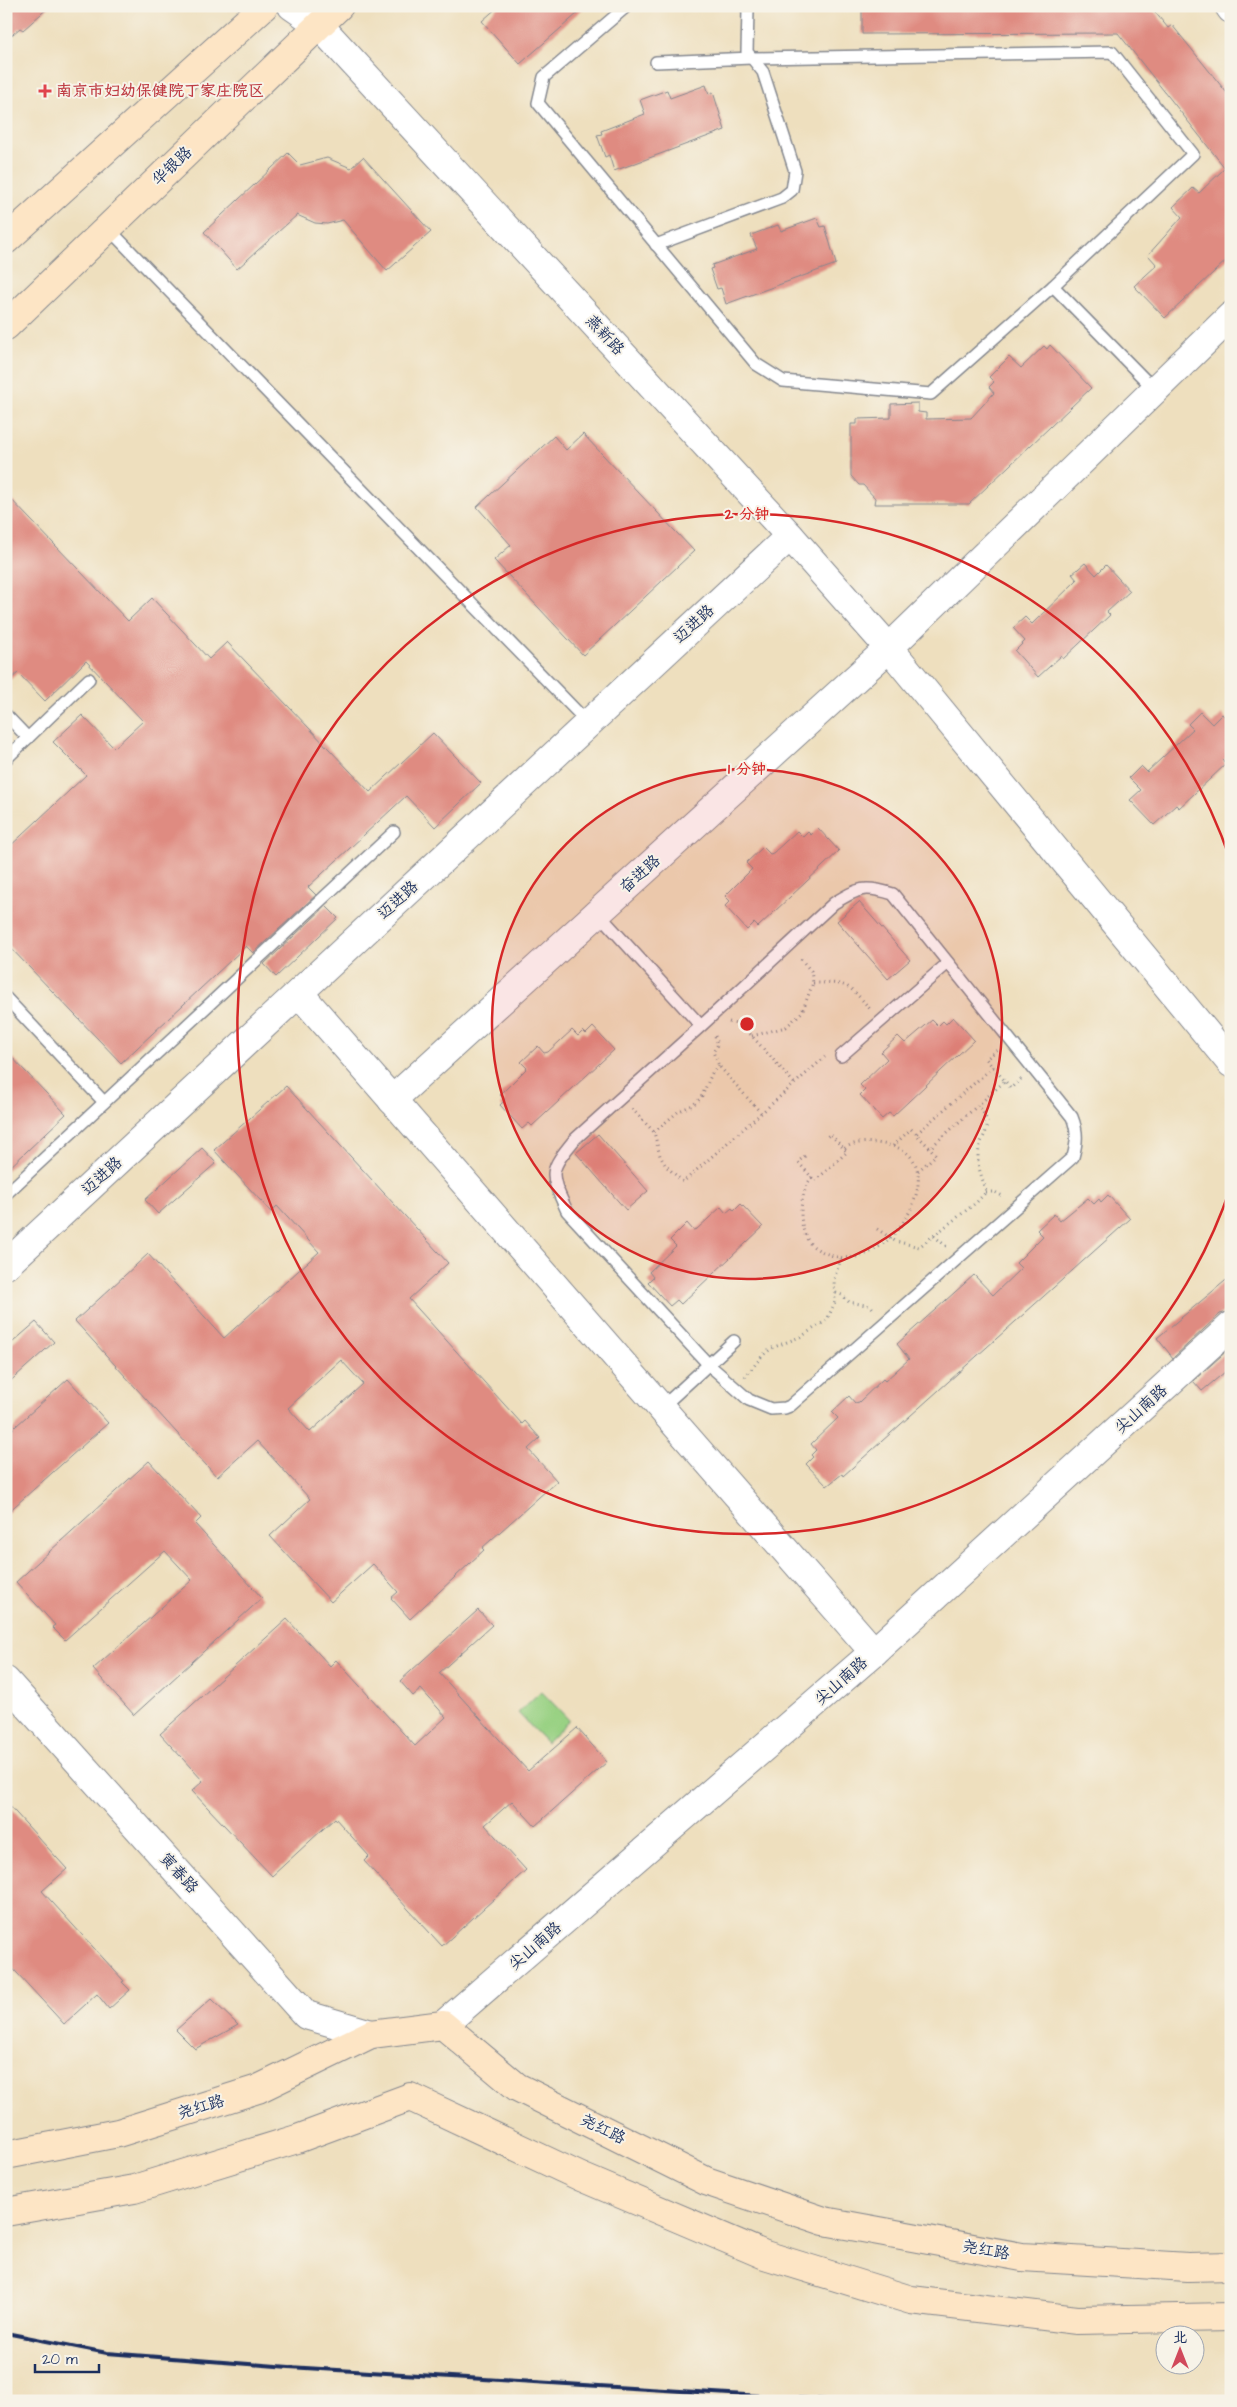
<svg xmlns="http://www.w3.org/2000/svg" width="1237" height="2407" viewBox="0 0 1237 2407" font-family="'Architects Daughter','LXGW WenKai TC',sans-serif">
  <style>
    .green { fill: #99d183; stroke: #5a8070 }
    .building { fill: #df8b81; fill-rule: evenodd }
    .lines { fill: none; stroke-linecap: round; stroke-linejoin: round }
    .service-casing { stroke: #84878e; stroke-width: 14 }
    .tertiary-casing { stroke: #84878e; stroke-width: 30 }
    .secondary-casing { stroke: #84878e; stroke-width: 30 }
    .path { stroke: #84878e; stroke-width: 3; stroke-dasharray: 1 4; stroke-linecap: butt }
    .service { stroke: #fff; stroke-width: 11 }
    .tertiary { stroke: #fff; stroke-width: 28 }
    .secondary { stroke: #fde5c5; stroke-width: 28 }
    .rail { stroke: #1b2f5e; stroke-width: 4 }
    .ring { fill: none; stroke: #d62828; stroke-width: 2.5 }
    .health-dot { fill: #e0444e; stroke: #f7f3e8; stroke-width: 2 }
    .labels { text-anchor: middle; dominant-baseline: central; stroke-width: 4; stroke-linejoin: round; paint-order: stroke }
    .health-label { font-size: 16px; font-weight: bold; fill: #be3a42; stroke: #f7f3e8; text-anchor: start }
    .street-label { font-size: 16px; fill: #1b2f5e; stroke: #f7f3e8 }
    .centre { fill: #d62828; stroke: #f7f3e8; stroke-width: 2.5 }
    .ring-label { font-size: 15px; text-anchor: middle; font-weight: bold; fill: #d62828; stroke: #f7f3e8; stroke-width: 4; stroke-linejoin: round; paint-order: stroke }
  </style>
  <rect width="100%" height="100%" fill="#f7f3e8"/>
  <filter id="ink" filterUnits="userSpaceOnUse"><feTurbulence type="fractalNoise" baseFrequency=".02" numOctaves="2"/><feDisplacementMap in="SourceGraphic" scale="10" xChannelSelector="R" yChannelSelector="G"/><feConvolveMatrix kernelMatrix="1 2 1 2 8 2 1 2 1" color-interpolation-filters="sRGB"/></filter>
  <filter id="wash" filterUnits="userSpaceOnUse"><feTurbulence type="fractalNoise" baseFrequency=".0096" numOctaves="4" result="noise"/><feDisplacementMap in="SourceGraphic" scale="20" xChannelSelector="R" yChannelSelector="G"/><feGaussianBlur stdDeviation="1.12" result="paint"/><feColorMatrix in="noise" values="0 0 0 0 0 0 0 0 0 0 0 0 0 0 0 0 0 1.4 0 .05"/><feComposite in="paint" operator="in"/></filter>
  <g filter="url(#wash)">
    <rect width="100%" height="100%" fill="#eedfbe"/>
    <path class="green" d="M541 1691 569 1720 547 1743 518 1713Z"/>
    <g id="blocks">
      <g class="building">
        <path d="M6 6H50L23 30 20 28 6 40Z"/>
        <path d="M499 6H586L520 64 482 21Z"/>
        <path d="M862 6H1150L1168 28 1172 25 1231 98V256L1165 318 1134 286 1157 265 1148 255 1182 217 1173 207 1193 188 1199 193 1225 168 1118 33 862 34Z"/>
        <path d="M706 85 709 94 713 92 725 130 614 171 609 155 605 157 597 135 602 134 601 131 645 114 640 100 667 90 670 98Z"/>
        <path d="M288 153 300 165 327 158 351 168 363 157 431 232 387 271 343 220 327 224 315 223 297 215 237 269 204 232Z"/>
        <path d="M817 218 821 227 825 226 836 264 726 304 721 288 717 289 710 269 713 268 712 265 757 249 751 235 778 225 781 231Z"/>
        <path d="M1050 345 1091 388 969 504H874L875 498 863 485H859L851 476V424H857V419L891 418V404L918 403V412L926 413V419L971 418 994 393 989 387 994 382 989 377 1009 357 1021 368 1044 346 1047 349Z"/>
        <path d="M583 434 694 551 583 655 494 560 511 545 477 507 554 436 566 450Z"/>
        <path d="M6 494 128 621 152 598 209 659 227 642 370 792 433 733 481 783 435 827 406 796 308 887 316 895 253 953 246 946 121 1063 6 943V850L86 775 53 742 82 715 114 748 143 721 86 661 45 701 18 673 6 683Z"/>
        <path d="M1085 563 1096 575 1106 565 1130 591 1107 612 1110 615 1063 659 1061 656 1038 677 1015 651 1025 641 1013 628 1025 617 1032 624 1077 580 1072 574Z"/>
        <path d="M1200 712 1212 724 1222 714 1231 724V754L1223 761 1226 764 1179 808 1176 805 1154 825 1130 800 1141 790 1129 778 1141 766 1147 772 1193 729 1188 724Z"/>
        <path d="M818 828 839 851 758 927 754 923 747 930 725 906 730 901 725 896 752 869 746 863 763 847 770 854 773 853 797 831 803 837 808 832 811 835Z"/>
        <path d="M859 902 910 960 888 979 837 921Z"/>
        <path d="M326 906 338 918 276 977 264 964Z"/>
        <path d="M953 1017 974 1040 893 1116 889 1113 882 1119 860 1095 865 1090 860 1085 887 1059 881 1052 898 1036 905 1043 932 1020 938 1026 943 1021 946 1024Z"/>
        <path d="M593 1027 614 1050 532 1126 529 1123 522 1129 500 1105 505 1100 500 1095 527 1068 521 1062 538 1046 544 1053 548 1052 572 1030 578 1036 583 1031 586 1034Z"/>
        <path d="M6 1051 66 1114 6 1171Z"/>
        <path d="M286 1086 448 1263 409 1299 522 1424 525 1421 540 1438 528 1449 557 1481 482 1548 484 1550 410 1619 391 1598 398 1592 373 1564 331 1602 270 1536 310 1499 257 1441 217 1477 75 1321 148 1254 224 1338 319 1252 277 1206 271 1212 214 1150ZM341 1360 363 1384 310 1432 288 1408Z"/>
        <path d="M598 1134 648 1191 626 1210 576 1153Z"/>
        <path d="M202 1148 216 1163 158 1214 145 1200Z"/>
        <path d="M1108 1195 1130 1219 843 1476 842 1474 827 1486 806 1464 813 1457 811 1455 816 1450 811 1444 838 1418 832 1412 849 1396 855 1403 859 1402 883 1379 885 1381 909 1359 897 1344 974 1275 993 1295 1021 1268 1016 1263 1043 1236 1037 1230 1054 1214 1060 1221 1088 1198 1094 1204 1099 1199 1101 1202Z"/>
        <path d="M741 1204 763 1227 681 1304 677 1300 670 1306 648 1282 653 1277 649 1272 676 1246 670 1240 687 1223 693 1230 697 1229 721 1207 726 1213 732 1208 734 1211Z"/>
        <path d="M1231 1276V1311L1220 1314 1173 1358 1157 1338Z"/>
        <path d="M36 1322 54 1342 6 1385V1348Z"/>
        <path d="M1231 1347V1367L1202 1391 1193 1381Z"/>
        <path d="M68 1379 108 1423 6 1514V1435Z"/>
        <path d="M149 1461 201 1518 195 1524 262 1598 134 1715 93 1669 192 1580 165 1551 65 1640 52 1627 55 1625 16 1582Z"/>
        <path d="M478 1610 492 1625 439 1673 528 1771 577 1728 607 1762 535 1826 512 1801 485 1825 526 1870 442 1946 364 1861 369 1856 335 1818 272 1876 192 1791 203 1781 160 1734 287 1619 330 1666 336 1660 415 1746 446 1717 421 1689 413 1696 400 1681Z"/>
        <path d="M6 1802 67 1869 42 1891 124 1981 122 1982 130 1990 109 2009 97 1994 64 2024 6 1961Z"/>
        <path d="M211 1999 238 2025 195 2049 176 2030Z"/>
      </g>
    </g>
  </g>
  <g filter="url(#ink)">
    <use href="#blocks" fill-opacity="0" stroke="#84878e" stroke-width="1"/>
    <g class="lines">
      <g class="service-casing">
        <g id="service">
          <path d="M627 6 544 77 538 103 756 364 783 381 931 394 1053 286 1155 390"/>
          <path d="M656 62 752 58 1112 52 1193 154 1053 286"/>
          <path d="M108 228 588 723"/>
          <path d="M656 245 782 198 792 190 795 171 763 72 747 52 748 10 745 6"/>
          <path d="M6 715 28 738"/>
          <path d="M6 759 89 679"/>
          <path d="M597 912 701 1026 575 1139C548 1172 549 1172 567 1211L708 1364 749 1400 771 1409 785 1408 790 1406 1073 1157C1077 1142 1078 1132 1072 1117L893 894C864 885 859 888 834 903L701 1026"/>
          <path d="M6 998 104 1102"/>
          <path d="M841 1056 948 963"/>
          <path d="M6 1194 394 832"/>
          <path d="M661 1408 734 1341"/>
        </g>
      </g>
      <g class="tertiary-casing">
        <g id="tertiary">
          <path d="M292 6 318 24 790 536 889 648 1231 1063"/>
          <path d="M1229 6 1231 9"/>
          <path d="M299 993 874 1652"/>
          <path d="M392 1100 889 648 1231 316"/>
          <path d="M6 1265 790 536"/>
          <path d="M6 1681 306 2015 371 2034"/>
          <path d="M443 2025 874 1652 1231 1326"/>
        </g>
      </g>
      <g class="secondary-casing">
        <g id="secondary">
          <path d="M6 240 264 6"/>
          <path d="M6 326 339 6"/>
          <path d="M6 2155 118 2133 258 2089 371 2034 443 2025 517 2087 706 2181 824 2221 1022 2257 1188 2267 1231 2266"/>
          <path d="M6 2212 134 2189 297 2139 410 2097 581 2177 765 2255 911 2300 1077 2320 1231 2317"/>
        </g>
      </g>
      <g class="path">
        <path d="M813 983C847 983 847 982 870 1009"/>
        <path d="M729 1022 743 1026 795 1084"/>
        <path d="M715 1036 718 1044 713 1052 719 1066 761 1113"/>
        <path d="M752 1036 786 1027 802 1012 813 983 811 971 799 957"/>
        <path d="M997 1050 986 1059 1011 1088 1021 1079"/>
        <path d="M993 1067 916 1134 930 1148 1005 1081"/>
        <path d="M632 1109 654 1132 660 1156 666 1166 683 1182 825 1057"/>
        <path d="M654 1132 679 1111 693 1105 701 1098 713 1071 719 1066"/>
        <path d="M893 1146 911 1129 916 1134"/>
        <path d="M805 1156 798 1162 815 1181 847 1152 830 1134 825 1139"/>
        <path d="M918 1171 936 1155 930 1148"/>
        <path d="M812 1177C799 1194 797 1224 809 1242 812 1247 822 1252 828 1254 891 1281 959 1157 888 1145 875 1142 854 1140 844 1149"/>
        <path d="M986 1192H995L1004 1197"/>
        <path d="M877 1229 895 1241 919 1247 977 1202 986 1192C984 1181 977 1168 978 1157 979 1132 998 1131 978 1105"/>
        <path d="M934 1236 947 1247"/>
        <path d="M836 1293 842 1295 849 1302 871 1306 875 1311"/>
        <path d="M745 1377 763 1355 772 1348 802 1336 827 1320 835 1302 834 1279 841 1259"/>
      </g>
      <use href="#service" class="service"/>
      <use href="#tertiary" class="tertiary"/>
      <use href="#secondary" class="secondary"/>
      <path class="rail" d="M6 2333 107 2353 289 2367 843 2401"/>
    </g>
  </g>
  <circle cx="747" cy="1024" r="255" fill="#d62828" fill-opacity=".12"/>
  <g class="ring">
    <circle cx="747" cy="1024" r="255"/>
    <path d="M1231 1186A510 510 0 1 1 1231 862"/>
  </g>
  <path class="health-dot" d="M42.5 83.5h5v5h5v5h-5v5h-5v-5h-5v-5h5z"/>
  <g class="labels">
    <g class="health-label">
      <text x="56" y="91">南京市妇幼保健院丁家庄院区</text>
    </g>
    <g class="street-label">
      <text transform="translate(172 166) rotate(-44)">华银路</text>
      <text transform="translate(605 335) rotate(47)">燕新路</text>
      <text transform="translate(694 624) rotate(-43)">迈进路</text>
      <text transform="translate(640 874) rotate(-42)">奋进路</text>
      <text transform="translate(398 900) rotate(-43)">迈进路</text>
      <text transform="translate(102 1176) rotate(-43)">迈进路</text>
      <text transform="translate(1141 1409) rotate(-42)">尖山南路</text>
      <text transform="translate(841 1681) rotate(-41)">尖山南路</text>
      <text transform="translate(179 1873) rotate(48)">寅春路</text>
      <text transform="translate(535 1946) rotate(-41)">尖山南路</text>
      <text transform="translate(201 2107) rotate(-17)">尧红路</text>
      <text transform="translate(603 2129) rotate(26)">尧红路</text>
      <text transform="translate(986 2250) rotate(10)">尧红路</text>
    </g>
  </g>
  <circle cx="747" cy="1024" r="8" class="centre"/>
  <g class="ring-label">
    <text x="747" y="519">2 分钟</text>
    <text x="747" y="774">1 分钟</text>
  </g>
  <rect width="1237" height="2407" fill="none" stroke="#f7f3e8" stroke-width="25"/>
  <g transform="translate(1180 2350)"><circle r="24" fill="#f7f3e8" stroke="#9fa5b1"/>
  <path d="M0-4L9 19L0 12L-9 19Z" fill="#d1495b"/>
  <text y="-8" font-size="14" font-weight="bold" text-anchor="middle" fill="#1b2f5e">北</text>
  </g>
  <path d="M35 2364v8h64v-8" fill="none" stroke="#1b2f5e" stroke-width="2.5"/>
  <text x="42" y="2364" font-size="15" fill="#1b2f5e" stroke="#f7f3e8" stroke-width="4" paint-order="stroke">20 m</text>
</svg>
